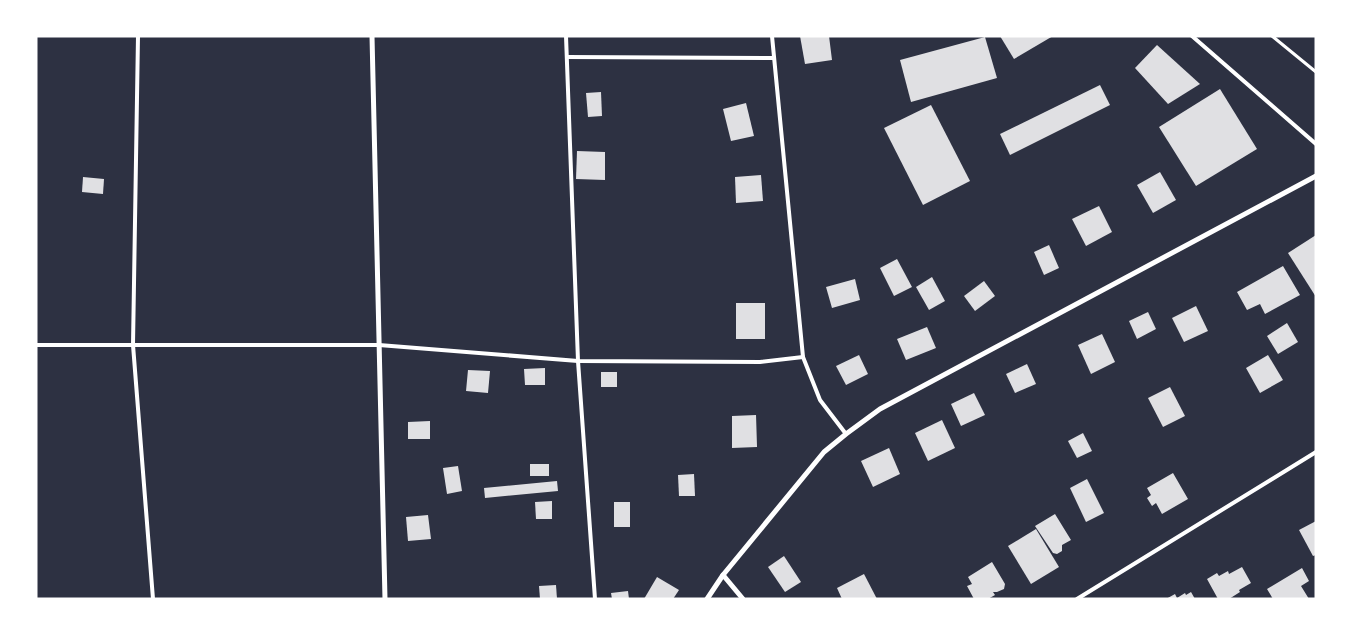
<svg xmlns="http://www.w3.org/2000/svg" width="1352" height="635" viewBox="0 0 1352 635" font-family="'DejaVu Sans',sans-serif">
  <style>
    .building { fill: #e0e0e3 }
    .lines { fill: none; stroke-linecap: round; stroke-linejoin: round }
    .path { stroke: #fff; stroke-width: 3 }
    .service { stroke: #fff; stroke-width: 4 }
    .minor { stroke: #fff; stroke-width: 5 }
  </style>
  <rect width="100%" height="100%" fill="#2d3142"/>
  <g class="building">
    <path d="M800 36H829L832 60 805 64Z"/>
    <path d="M1000 36H1053L1014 59Z"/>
    <path d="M985 37 997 78 911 102 900 60Z"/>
    <path d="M1157 45 1200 84 1168 104 1135 68Z"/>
    <path d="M1100 85 1110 105 1010 155 1000 134Z"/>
    <path d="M1220 89 1257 149 1196 186 1159 127Z"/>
    <path d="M601 92 602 116 588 117 586 93Z"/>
    <path d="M746 103 754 136 731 141 723 109Z"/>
    <path d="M931 105 970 181 923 205 884 128Z"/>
    <path d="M577 151 605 152V180L576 179Z"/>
    <path d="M1160 172 1176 200 1153 213 1137 185Z"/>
    <path d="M761 175 763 201 736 203 735 177Z"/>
    <path d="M83 177 104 179 103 194 82 192Z"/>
    <path d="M1099 206 1112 232 1086 246 1072 219Z"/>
    <path d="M1316 235V297L1288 253Z"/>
    <path d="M1049 245 1059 268 1044 275 1034 252Z"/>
    <path d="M897 259 912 287 894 296 880 268Z"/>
    <path d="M1283 266 1300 295 1265 314 1260 304 1247 310 1237 292Z"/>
    <path d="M932 277 945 301 929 310 916 287Z"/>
    <path d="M855 279 860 300 832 308 826 287Z"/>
    <path d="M984 281 995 296 975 311 964 296Z"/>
    <rect x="736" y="303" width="29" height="36"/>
    <path d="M1196 306 1208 331 1184 342 1172 318Z"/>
    <path d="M1148 312 1156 329 1137 339 1129 321Z"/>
    <path d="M1287 323 1298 342 1278 354 1267 336Z"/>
    <path d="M927 327 936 348 906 360 897 339Z"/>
    <path d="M1102 334 1115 362 1091 374 1078 345Z"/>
    <path d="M859 355 868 374 846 385 836 366Z"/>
    <path d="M1268 355 1283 380 1260 393 1246 368Z"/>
    <path d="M1027 364 1036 384 1015 393 1006 374Z"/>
    <path d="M545 368V385H525L524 369Z"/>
    <path d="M468 370 490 371 488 393 466 391Z"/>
    <rect x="601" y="372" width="16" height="15"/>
    <path d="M1170 387 1185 416 1163 427 1148 398Z"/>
    <path d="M974 393 985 415 961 426 951 404Z"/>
    <path d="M756 415 757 447 732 448V416Z"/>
    <path d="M942 420 955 448 928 461 915 433Z"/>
    <path d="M430 421V439H408V422Z"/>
    <path d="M1083 433 1092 451 1077 458 1068 441Z"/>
    <path d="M889 448 900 474 873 487 861 461Z"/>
    <rect x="530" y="464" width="19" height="12"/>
    <path d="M458 466 462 491 447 494 443 468Z"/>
    <path d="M1173 473 1188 499 1162 514 1156 503 1152 506 1147 498 1151 495 1147 488Z"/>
    <path d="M694 474 695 496H679L678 475Z"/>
    <path d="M1087 479 1104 513 1086 522 1070 488Z"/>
    <path d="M557 481 558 491 485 498 484 488Z"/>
    <path d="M552 501V519H536L535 502Z"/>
    <rect x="614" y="502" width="16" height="25"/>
    <path d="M1055 514 1071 540 1062 545V551L1057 554 1053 553 1035 526Z"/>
    <path d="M428 515 431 539 408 541 406 517Z"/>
    <path d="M1316 521V555L1313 556 1299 530Z"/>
    <path d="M1036 529 1059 567 1031 584 1008 546Z"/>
    <path d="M784 556 801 582 785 592 768 567Z"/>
    <path d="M992 562 1005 584 1004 589 997 592H993L995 595 988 599H974L967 586 972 584 968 577Z"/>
    <path d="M1242 567 1251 583 1239 590 1240 592 1229 599H1218L1207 579 1217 573 1219 576 1228 571 1229 574Z"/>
    <path d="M1302 568 1309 581 1301 586 1309 599H1273L1267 589Z"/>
    <path d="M864 574 877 599H842L837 588Z"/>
    <path d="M657 577 679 590 673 599H644Z"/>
    <path d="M556 585 557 599H540L539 586Z"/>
    <path d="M628 591 629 599H612L611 593Z"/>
    <path d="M1191 592 1195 599H1166L1175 594 1177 598 1185 593 1186 595Z"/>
  </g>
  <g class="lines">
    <path class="path" d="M1272 36 1316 72"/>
    <g class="service">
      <path d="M138 36 133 345 153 599"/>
      <path d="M566 36 578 361 595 599"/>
      <path d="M772 36 803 357 820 400 846 434"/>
      <path d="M1192 36 1316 144"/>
      <path d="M567 57 774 58"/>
      <path d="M36 345H379L578 361 760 362 803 357"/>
      <path d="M1077 599 1316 452"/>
    </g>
    <g class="minor">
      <path d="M372 36 385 599"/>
      <path d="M723 575 743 599"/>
      <path d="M707 599 723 575 824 452 846 434 880 409 1316 176"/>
    </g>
  </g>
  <rect width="1352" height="635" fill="none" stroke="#ffffff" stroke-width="75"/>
</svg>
